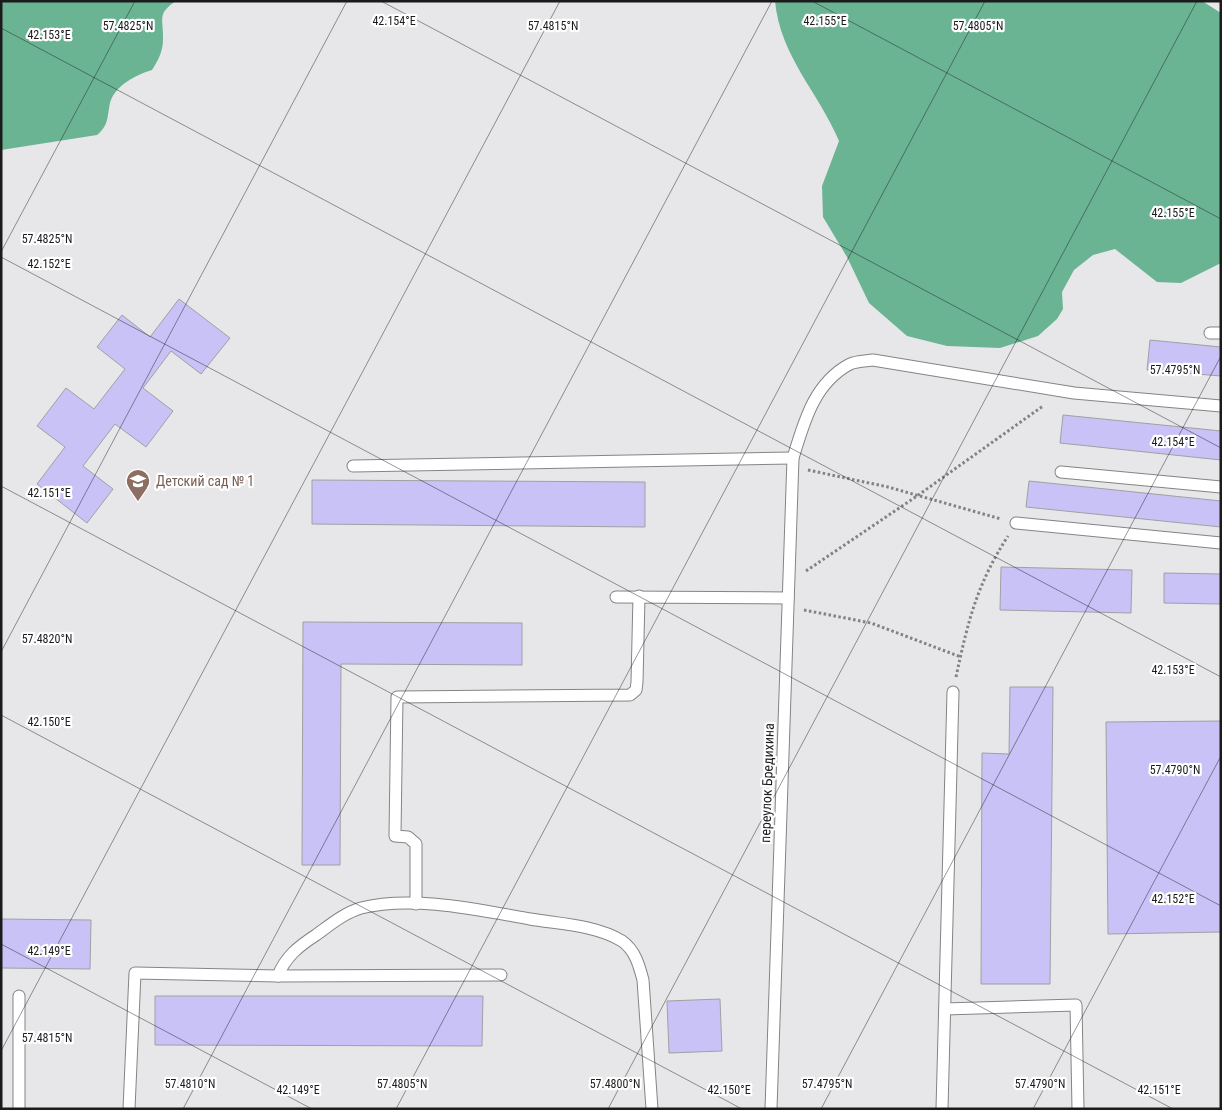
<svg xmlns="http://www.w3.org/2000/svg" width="1222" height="1110" viewBox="0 0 1222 1110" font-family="'Roboto Condensed',sans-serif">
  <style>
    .forest { fill: #6ab493 }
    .building { fill: #c8c2f6; stroke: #a0a0a3 }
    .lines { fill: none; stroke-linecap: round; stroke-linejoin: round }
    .lane-casing { stroke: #848386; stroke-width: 13 }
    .path { stroke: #828284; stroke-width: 3; stroke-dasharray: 2.5 2.5; stroke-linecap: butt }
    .lane { stroke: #fff; stroke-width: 11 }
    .ticks { fill: none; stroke: #1b1b1c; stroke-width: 1; stroke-opacity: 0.45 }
    .labels { text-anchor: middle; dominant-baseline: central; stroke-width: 4.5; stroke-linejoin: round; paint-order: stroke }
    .education-label { font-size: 14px; fill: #785e54; stroke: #fff; text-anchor: start }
    .street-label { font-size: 14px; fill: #1b1b1c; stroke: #fff }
    .ticks-label { font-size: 12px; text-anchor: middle; fill: #1b1b1c; stroke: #fff; stroke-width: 4.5; stroke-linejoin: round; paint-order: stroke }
  </style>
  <rect width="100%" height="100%" fill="#e7e7ea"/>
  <g class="forest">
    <path d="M1 1H176C156 14 164 19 163 40 163 51 158 61 152 70 136 75 115 85 110 103 107 117 109 125 97 135L1 150Z"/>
    <path d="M775 1H1202L1221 13V263L1181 283 1157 282 1115 249 1093 255 1074 270 1062 292 1063 309 1057 319 1038 336 1000 348 947 346 907 336 869 303 847 257 823 217 822 186 839 141C819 93 780 56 775 1Z"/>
  </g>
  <g class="building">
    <path d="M179 299 230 338 201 374 171 351 143 388 173 411 146 447 115 424 83 466 113 489 87 523 37 484 65 447 37 426 66 388 94 409 125 369 97 347 122 315 150 337Z"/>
    <path d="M1150 340 1221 347V376L1147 370Z"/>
    <path d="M1063 415 1221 431V460L1060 443Z"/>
    <path d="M312 480 645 482V527L312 524Z"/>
    <path d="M1029 481 1221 501V527L1026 507Z"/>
    <path d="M1001 567 1132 570 1131 613 1000 610Z"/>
    <path d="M1164 573 1221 574V604L1164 603Z"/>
    <path d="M303 622 522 623V665L341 664 340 865H302Z"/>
    <path d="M1010 687H1053L1050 984H981L982 753 1009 754Z"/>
    <path d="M1221 721V932L1108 934 1106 722Z"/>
    <path d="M1 919 91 920 90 969 1 968Z"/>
    <path d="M155 996H483L482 1046 155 1045Z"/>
    <path d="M720 999 722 1051 669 1053 667 1001Z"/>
  </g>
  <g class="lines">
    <g class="lane-casing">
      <g id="lane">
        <path d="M1210 333H1221"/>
        <path d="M353 466 793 458"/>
        <path d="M1061 472 1221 487"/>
        <path d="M1016 523 1221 543"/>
        <path d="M616 597 788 598"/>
        <path d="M416 904V844L408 837 395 836 397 697 630 695 636 690 637 682 639 596"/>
        <path d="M278 976C285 957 299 946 316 935 330 925 344 913 361 908 412 895 479 910 530 919 560 924 596 925 622 941 635 950 639 965 643 980L652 1109"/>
        <path d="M945 1009 1076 1005 1078 1109"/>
        <path d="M19 1109V996"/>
        <path d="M129 1109 135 973 278 976 501 975"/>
        <path d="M771 1109 793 458C804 422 814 383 850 364 856 361 866 361 873 360L1074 393 1221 406"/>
        <path d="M942 1109 953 692"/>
      </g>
    </g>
    <g class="path">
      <path d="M808 470 888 487 1001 519"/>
      <path d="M806 571 917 496 1043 406"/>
      <path d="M804 610 871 623 961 657"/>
      <path d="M956 677C968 621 977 584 1008 536"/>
    </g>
    <use href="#lane" class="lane"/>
  </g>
  <path class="ticks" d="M381 1 1221 448M812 1 1221 219M1 28 1221 677M1 252 135 1M1 257 1221 906M1 486 1173 1109M1 652 347 1M1 715 742 1109M1 944 312 1109M1 1051 560 1M183 1109 772 1M396 1109 985 1M608 1109 1197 1M821 1109 1221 356M1033 1109 1221 756"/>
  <defs>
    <g id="school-pin" transform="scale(1.25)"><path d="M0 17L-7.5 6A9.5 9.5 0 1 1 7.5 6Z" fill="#8d6e63" stroke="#fff"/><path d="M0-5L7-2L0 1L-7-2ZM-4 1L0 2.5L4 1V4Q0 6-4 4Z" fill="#fff"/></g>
  </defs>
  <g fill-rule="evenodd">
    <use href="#school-pin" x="138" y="481"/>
  </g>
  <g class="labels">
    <g class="education-label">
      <text x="156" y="481">Детский сад № 1</text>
    </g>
    <g class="street-label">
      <text transform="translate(767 783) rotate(-88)">переулок Бредихина</text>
    </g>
  </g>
  <g class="ticks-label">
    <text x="394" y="25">42.154°E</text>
    <text x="825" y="25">42.155°E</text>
    <text x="128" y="30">57.4825°N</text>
    <text x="553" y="30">57.4815°N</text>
    <text x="978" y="30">57.4805°N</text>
    <text x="49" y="39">42.153°E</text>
    <text x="1173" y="217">42.155°E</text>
    <text x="47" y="243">57.4825°N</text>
    <text x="49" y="268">42.152°E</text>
    <text x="1175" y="374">57.4795°N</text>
    <text x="1173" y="446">42.154°E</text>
    <text x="49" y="497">42.151°E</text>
    <text x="47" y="643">57.4820°N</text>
    <text x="1173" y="674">42.153°E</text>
    <text x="49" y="726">42.150°E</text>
    <text x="1175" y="774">57.4790°N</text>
    <text x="1173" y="903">42.152°E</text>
    <text x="49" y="955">42.149°E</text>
    <text x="47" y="1042">57.4815°N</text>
    <text x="190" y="1088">57.4810°N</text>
    <text x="402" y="1088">57.4805°N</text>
    <text x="615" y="1088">57.4800°N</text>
    <text x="827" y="1088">57.4795°N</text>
    <text x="1040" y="1088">57.4790°N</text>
    <text x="298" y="1094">42.149°E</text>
    <text x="729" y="1094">42.150°E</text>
    <text x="1159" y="1094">42.151°E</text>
  </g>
  <rect width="1222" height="1110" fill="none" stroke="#1b1b1c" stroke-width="5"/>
</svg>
